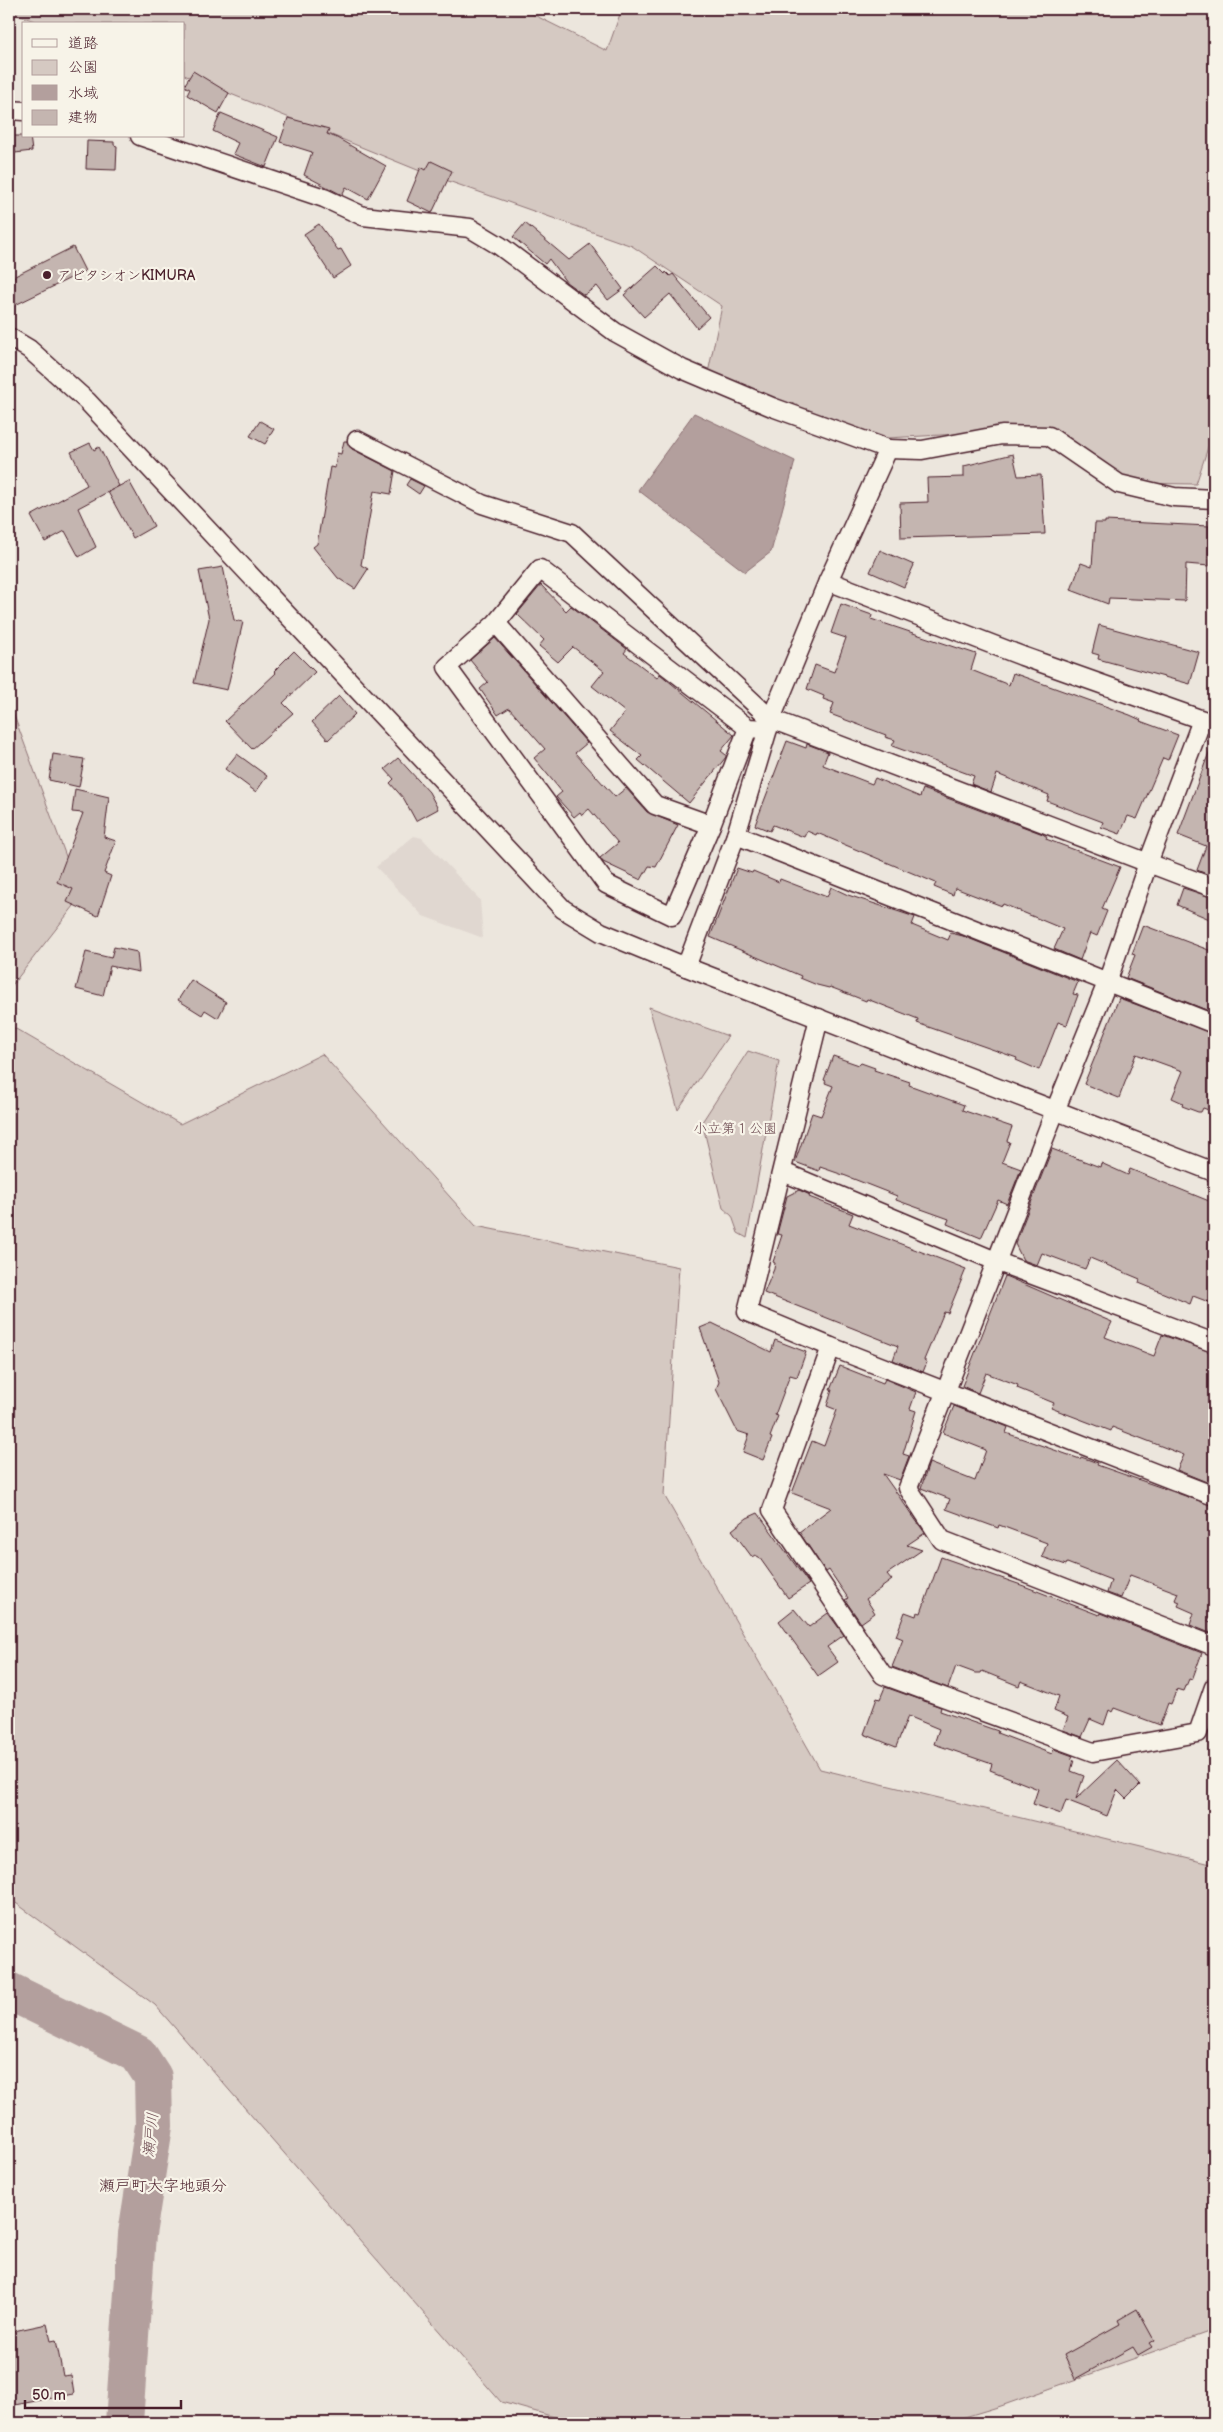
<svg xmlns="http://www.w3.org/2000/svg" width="1223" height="2432" viewBox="0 0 1223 2432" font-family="'Balsamiq Sans','Klee One',sans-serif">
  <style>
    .built { fill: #e0d7d0 }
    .green { fill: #d5c9c2; stroke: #907476 }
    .water { fill: #b39f9d; stroke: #896c6f }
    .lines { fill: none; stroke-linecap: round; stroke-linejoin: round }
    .river { stroke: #b39f9d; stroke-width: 38 }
    .building { fill: #c4b5b0; stroke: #4a1f2b }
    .street-casing { stroke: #4a1f2b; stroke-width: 21 }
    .street { stroke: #f7f3e8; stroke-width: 18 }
    .poi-dot { fill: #4a1f2b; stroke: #f7f3e8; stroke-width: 2 }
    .labels { text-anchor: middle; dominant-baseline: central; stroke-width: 4.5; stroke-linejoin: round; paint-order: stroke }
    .poi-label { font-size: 14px; fill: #4a1f2b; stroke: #f7f3e8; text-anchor: start }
    .park-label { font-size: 14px; fill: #6d4a51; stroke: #f7f3e8 }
    .water-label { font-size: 15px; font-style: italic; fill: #6f4c53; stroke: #f7f3e8 }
    .quarter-label { font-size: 16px; fill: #4a1f2b; stroke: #f7f3e8 }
  </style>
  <rect width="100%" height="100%" fill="#ece6dd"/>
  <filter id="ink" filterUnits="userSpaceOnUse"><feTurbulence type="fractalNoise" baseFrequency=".02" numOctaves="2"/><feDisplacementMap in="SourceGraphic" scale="10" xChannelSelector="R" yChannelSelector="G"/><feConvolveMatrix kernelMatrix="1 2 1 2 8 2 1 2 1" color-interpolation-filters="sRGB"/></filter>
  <g filter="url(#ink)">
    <path class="built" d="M414 836 422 838 480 900 483 938 423 916 376 867Z"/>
    <g class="green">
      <path d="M9 9H522L607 51 620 14 616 9H1214V429L1196 484 1124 483 1030 430 852 440 708 373 722 306 632 246 420 171 184 75V24H43L9 12Z"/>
      <path d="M9 702 81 897 9 989Z"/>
      <path d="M649 1007 728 1036 678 1110Z"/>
      <path d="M9 1025 180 1124 322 1054 476 1226 679 1267 664 1495 820 1769 1214 1865V2330L1001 2406 945 2423H576L501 2402 155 2005 9 1898Z"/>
      <path d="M748 1051 779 1061 747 1238 738 1233 732 1216 723 1208 702 1122Z"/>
    </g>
    <path class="water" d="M694 413 795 461 771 552 745 572 638 490Z"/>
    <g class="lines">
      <path class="river" d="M9 1991 138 2054 153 2077 154 2126 137 2234 124 2423"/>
    </g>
    <g class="building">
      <path d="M193 71 229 93 218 113 187 95 190 89 184 86Z"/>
      <path d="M221 113 278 137 266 167 233 154 238 143 213 131Z"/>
      <path d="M288 118 329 129 327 134 337 138 386 166 368 199 346 187 342 195 304 175 312 152 280 142Z"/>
      <path d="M13 136H30L32 151 15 153Z"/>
      <path d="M87 141 114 142V145L117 146 116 170 86 169Z"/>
      <path d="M431 161 452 171 432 213 407 201 421 167 426 170Z"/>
      <path d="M525 223 569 260 590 244 623 289 608 300 597 286 584 295 566 282 549 259 545 264 513 237Z"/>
      <path d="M319 224 338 250 341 249 351 266 333 278 304 234Z"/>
      <path d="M73 247 85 271 9 308V279Z"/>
      <path d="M657 266 665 274 666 272 670 276 673 274 709 317 697 328 670 294 644 317 624 295Z"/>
      <path d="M260 421 274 429 265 444 250 436Z"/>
      <path d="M344 441H347L352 449 395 471 391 494 374 491 361 565 368 569 355 589 338 578 313 547 317 544 330 467 335 468 337 453 341 454Z"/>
      <path d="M90 443 94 450 99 447 119 486 78 508 96 547 79 557 65 531 45 542 31 516 87 485 71 452Z"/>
      <path d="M1013 454 1018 476 1041 475 1045 534 901 538 900 503 928 502 927 478 964 477V466Z"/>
      <path d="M410 479 424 486 419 494 406 485Z"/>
      <path d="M129 481 154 526 133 538 108 492Z"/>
      <path d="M1105 521 1209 526V566L1186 564 1185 601 1109 598 1108 604 1071 590 1081 563 1092 567 1095 523H1105Z"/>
      <path d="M880 550 914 565 904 587 870 572Z"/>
      <path d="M223 567 234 620 243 622 227 690 194 683 209 619 199 571Z"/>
      <path d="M541 585 566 611 571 606 627 649 624 653 657 678 660 674 734 735 721 751 726 755V757L689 803 638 760 642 756 610 731 625 712 592 686 604 671 573 647 558 662 539 646 544 640 517 614Z"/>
      <path d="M841 604 872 615 871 619 976 654 971 670 1009 685 1013 673 1130 715 1141 720 1140 721 1178 735 1168 760 1163 758 1137 819 1128 816 1120 834 1101 827 1103 822 1047 801 1049 795 997 774 991 792 971 784 974 776 892 746 895 740 885 737 886 735 830 714 834 703 823 699 824 696 807 689 815 665 834 672 846 638 831 633Z"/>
      <path d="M1099 625 1199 652 1190 684 1098 659 1099 655 1092 653Z"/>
      <path d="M495 638 587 743 575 753 615 797 626 788 647 812 678 825 656 867 649 866 641 880 603 862 600 858 618 843 589 809 582 815 580 812 574 817 556 797 562 792 534 758 545 749 509 708 498 715 480 689 488 682 470 660Z"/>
      <path d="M294 651 315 672 283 703 293 713 252 749 225 721 276 673 274 671Z"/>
      <path d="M339 696 355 714 328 740 312 722Z"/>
      <path d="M787 741 806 748 807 744 828 752 823 765 872 784 875 778 920 797 923 789 1043 834 1047 837 1046 839 1120 867 1102 909 1107 911 1097 936 1090 933 1080 960 1054 949 1063 929 1003 904 1002 906 955 888 953 895 934 887 936 883 817 833 816 835 807 831 804 837 773 825 770 831 755 825Z"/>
      <path d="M1213 742 1214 743V877L1197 870 1206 846 1178 835Z"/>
      <path d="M53 754 84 759 79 787 49 780Z"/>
      <path d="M237 754 267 776 256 792 225 769Z"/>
      <path d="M398 758 429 792 438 809 416 821 404 799 390 783 394 779 385 769Z"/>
      <path d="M75 789 109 797 104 837 116 841 104 873 111 876 98 916 67 902 73 889 57 882 83 813 72 812Z"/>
      <path d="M737 868 752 873 753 871 779 882 780 879 827 897 831 887 848 895 915 917 912 925 948 940 951 933 963 936 1078 982 1073 994 1078 995 1067 1025 1058 1022 1039 1070 1016 1060 1017 1058 917 1023 918 1019 867 999 866 1001 830 987 829 988 817 985 800 978 801 976 710 937Z"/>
      <path d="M1183 888 1214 898V921L1177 905Z"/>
      <path d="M1143 925 1214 952V1013L1126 978 1135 955 1132 954Z"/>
      <path d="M114 947 137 952 139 972 110 966 103 996 76 989 86 952 111 958Z"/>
      <path d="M191 980 226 1002 218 1018 205 1010 202 1015 178 1000Z"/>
      <path d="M1119 998 1214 1034V1112L1203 1108 1201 1112H1198L1182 1106 1183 1103 1172 1098 1183 1071 1136 1054 1119 1098 1084 1084Z"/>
      <path d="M833 1056 859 1065 861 1063 875 1068 874 1070 910 1082 909 1085 964 1105 962 1110 1012 1127 1007 1141 1010 1142 1002 1162 1021 1169 1007 1204 998 1200 981 1238 947 1224 949 1219 896 1200 897 1196 846 1176 820 1167 819 1171 795 1162 812 1113 821 1116 833 1086 825 1083 826 1081 824 1080Z"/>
      <path d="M1052 1149 1100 1167 1101 1163 1128 1175 1130 1169 1214 1203V1304L1193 1296 1190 1304 1139 1283 1140 1279 1090 1258 1085 1269 1042 1253 1037 1265 1023 1260 1015 1244Z"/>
      <path d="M799 1190 810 1195 809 1197 853 1214 849 1224 966 1269 948 1313 944 1312 924 1360 927 1362 923 1372 893 1360 898 1346 764 1293 774 1269 775 1263 773 1262 782 1235 777 1234 787 1196Z"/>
      <path d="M1005 1276 1112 1322 1105 1337 1154 1356 1162 1335 1214 1353V1485L1177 1470 1184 1455 1112 1427 1111 1431 1051 1408 1054 1403 1017 1388 1018 1385 986 1373 978 1393 962 1386Z"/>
      <path d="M712 1323 771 1352 775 1340 806 1352 797 1377 790 1375 775 1415 778 1416 770 1437 772 1438 763 1460 743 1452 749 1435 737 1431 716 1389 719 1382 700 1328Z"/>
      <path d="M840 1366 883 1383 885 1379 916 1392 910 1409 916 1411 903 1454 909 1456 900 1480 883 1474 925 1533 907 1545 922 1550 887 1574 892 1580 866 1599 875 1613 861 1623 845 1600 848 1598 829 1570 826 1572 799 1532 831 1508 792 1493 812 1441 824 1446 837 1410 827 1406 832 1390H830Z"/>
      <path d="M954 1406 1008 1427 1006 1433 1080 1459 1081 1457 1098 1463 1097 1465 1214 1506V1607L1208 1621 1214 1623 1210 1633 1190 1625 1194 1613 1178 1606 1180 1602 1175 1600 1178 1593 1130 1575 1121 1598 1107 1593 1111 1580 1067 1563 1066 1565 1042 1557 1047 1543 999 1525 998 1528 946 1509 950 1499 921 1488 929 1463 975 1481 986 1450 943 1433Z"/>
      <path d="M758 1513 809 1584 788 1598 759 1557 755 1555 752 1557 732 1530 747 1518Z"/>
      <path d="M941 1557 1024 1586 1099 1615 1100 1613 1202 1653 1192 1680 1189 1679 1184 1691 1177 1689 1171 1704 1168 1703 1160 1725 1114 1708 1112 1712 1109 1710 1104 1725 1090 1719 1082 1737 1063 1730 1068 1717 1054 1711 1059 1696 1021 1681 1019 1686 982 1671 981 1673H975L956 1666 948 1688 892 1667 903 1639 896 1636 905 1612 916 1616 917 1612 921 1613Z"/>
      <path d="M794 1609 809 1627 828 1613 844 1635 827 1647 838 1662 818 1676 779 1621Z"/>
      <path d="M885 1687 941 1707 940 1711 998 1731 997 1733 1052 1754 1054 1749 1073 1756 1071 1759 1074 1760 1071 1771 1084 1776 1076 1799 1117 1760 1140 1785 1126 1799 1117 1790 1107 1816 1066 1800 1061 1814 1033 1804 1038 1789 990 1770 992 1764 934 1744 939 1729 908 1716 896 1747 864 1734 877 1698 880 1699Z"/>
      <path d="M1137 2309 1154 2340 1149 2343 1152 2347 1138 2355 1133 2347 1075 2379 1064 2355 1120 2324 1118 2320Z"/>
      <path d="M47 2324 51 2341 56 2340 63 2376 71 2375 74 2394 9 2406V2332Z"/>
    </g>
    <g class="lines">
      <g class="street-casing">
        <g id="street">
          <path d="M9 110 24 111"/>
          <path d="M140 136 324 198 363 216 470 228 500 246 615 332 682 369 772 407 888 449 828 581 771 719 736 835 686 967"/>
          <path d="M9 337 29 349 87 401 563 909 601 932 686 967 1214 1172"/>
          <path d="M357 440 482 504 572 533 771 719 1214 888"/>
          <path d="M888 449 922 450 1002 435 1049 436 1119 484 1174 497 1214 499"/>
          <path d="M828 581 1022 656 1214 724"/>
          <path d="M496 623 655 805 711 825"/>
          <path d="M1202 720 1148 863 1107 983 1055 1111 908 1488 942 1540 1214 1646"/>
          <path d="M748 728 711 825 672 916 606 884 447 667 496 623 540 569 748 728 768 729"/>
          <path d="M736 835 1214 1024"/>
          <path d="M819 1018 747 1312 831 1347 1214 1496"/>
          <path d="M783 1172 998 1262 1214 1343"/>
          <path d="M831 1347 772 1510 883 1675 1093 1752 1198 1733 1214 1687"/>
        </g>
      </g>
      <use href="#street" class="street"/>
    </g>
  </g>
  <circle class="poi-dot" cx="47" cy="275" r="5"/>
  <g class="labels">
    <g class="poi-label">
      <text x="57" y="275">アビタシオンKIMURA</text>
    </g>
    <g class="park-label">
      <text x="735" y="1128">小立第１公園</text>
    </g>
    <g class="water-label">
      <text transform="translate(151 2135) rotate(-84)">瀬戸川</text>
    </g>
    <g class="quarter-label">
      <text x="163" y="2186">瀬戸町大字地頭分</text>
    </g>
  </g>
  <rect width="1223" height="2432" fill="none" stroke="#f7f3e8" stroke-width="30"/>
  <rect x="15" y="15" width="1193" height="2402" fill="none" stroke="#4a1f2b" stroke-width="2" filter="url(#ink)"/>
  <rect x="22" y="22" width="162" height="115" fill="#f7f3e8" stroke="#b29e9c"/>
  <rect x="32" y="39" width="25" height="8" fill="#f7f3e8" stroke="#b29e9c"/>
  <text x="68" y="48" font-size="15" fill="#4a1f2b">道路</text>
  <rect x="32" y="60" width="25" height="15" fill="#d5c9c2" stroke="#b29e9c"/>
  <text x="68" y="72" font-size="15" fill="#4a1f2b">公園</text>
  <rect x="32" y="85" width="25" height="15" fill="#b39f9d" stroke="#b29e9c"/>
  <text x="68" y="98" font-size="15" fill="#4a1f2b">水域</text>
  <rect x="32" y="110" width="25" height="15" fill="#c4b5b0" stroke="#b29e9c"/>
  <text x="68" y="122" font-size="15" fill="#4a1f2b">建物</text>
  <path d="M25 2400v8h156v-8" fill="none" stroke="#4a1f2b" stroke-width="2.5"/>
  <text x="32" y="2400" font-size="15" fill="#4a1f2b" stroke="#f7f3e8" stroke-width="4" paint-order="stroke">50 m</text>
</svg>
